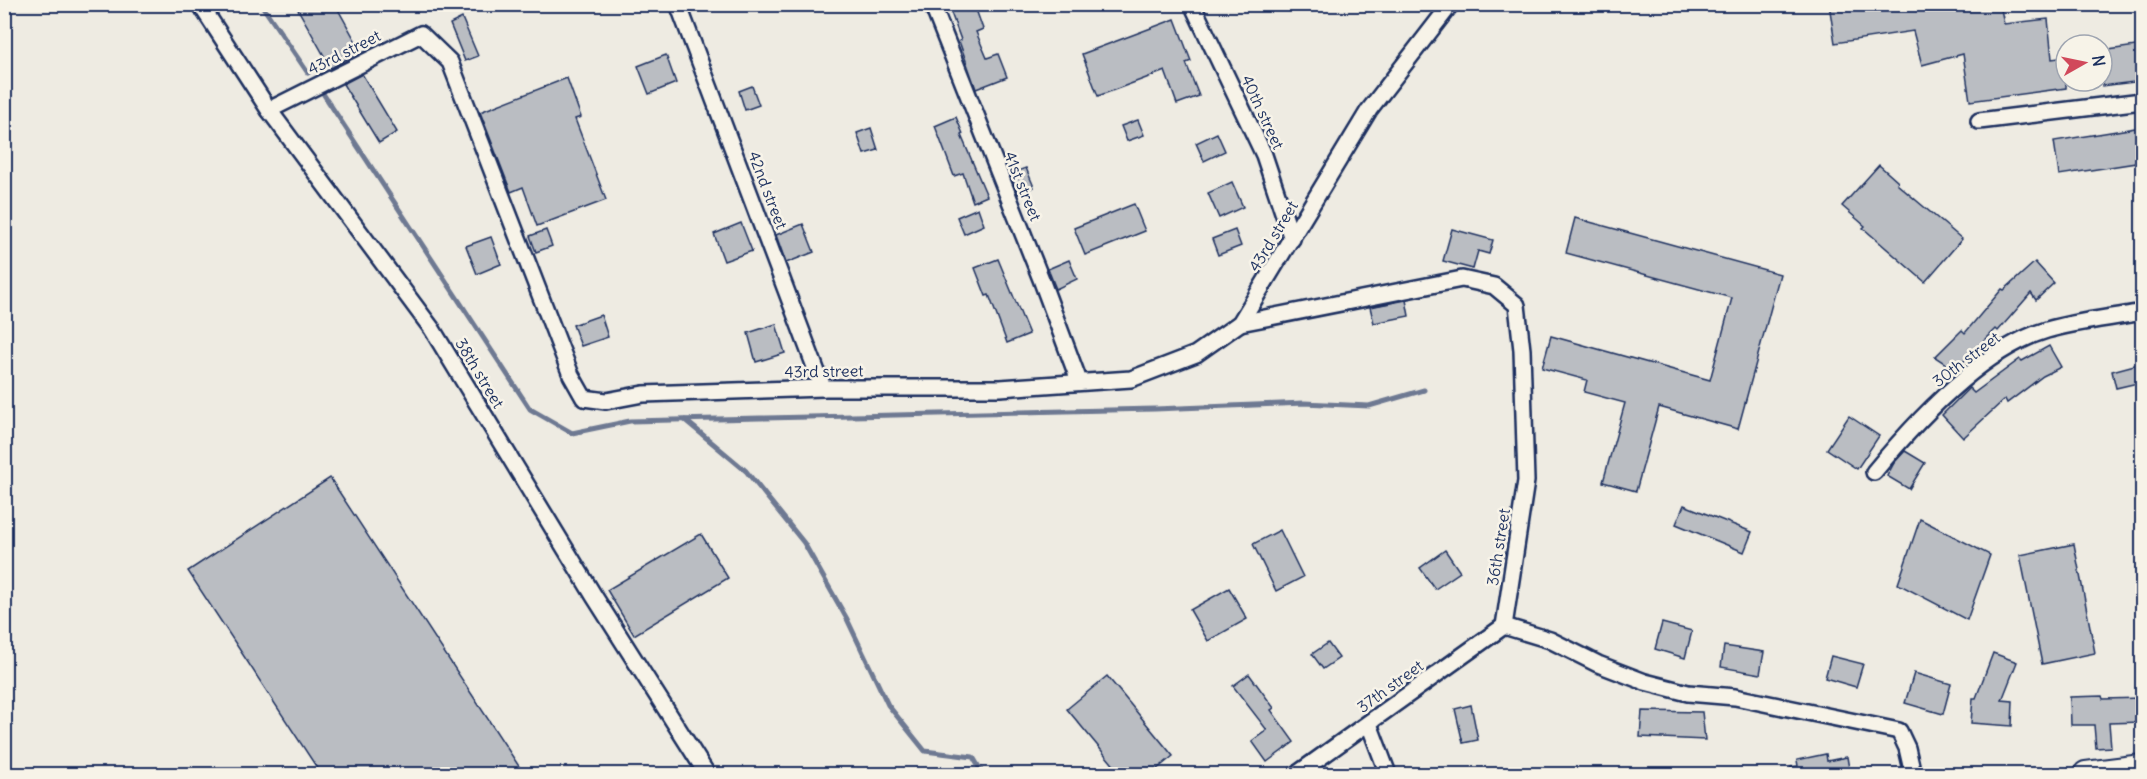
<svg xmlns="http://www.w3.org/2000/svg" width="2147" height="779" viewBox="0 0 2147 779" font-family="Delius,sans-serif">
  <style>
    .lines { fill: none; stroke-linecap: round; stroke-linejoin: round }
    .stream { stroke: #6e7992; stroke-width: 5 }
    .building { fill: #babdc2; stroke: #1b2f5e; stroke-width: 1.5 }
    .street-casing { stroke: #1b2f5e; stroke-width: 20 }
    .primary-casing { stroke: #1b2f5e; stroke-width: 28 }
    .street { stroke: #f7f3e8; stroke-width: 15 }
    .primary { stroke: #f7f3e8; stroke-width: 24 }
    .labels { text-anchor: middle; dominant-baseline: central; stroke-width: 5; stroke-linejoin: round; paint-order: stroke }
    .street-label { font-size: 16px; fill: #1b2f5e; stroke: #f7f3e8 }
  </style>
  <rect width="100%" height="100%" fill="#eeebe2"/>
  <filter id="ink" filterUnits="userSpaceOnUse"><feTurbulence type="fractalNoise" baseFrequency=".0167" numOctaves="2"/><feDisplacementMap in="SourceGraphic" scale="12" xChannelSelector="R" yChannelSelector="G"/><feConvolveMatrix kernelMatrix="1 2 1 2 8 2 1 2 1" color-interpolation-filters="sRGB"/></filter>
  <g filter="url(#ink)">
    <g class="lines">
      <g class="stream">
        <path d="M261 4 308 73"/>
        <path d="M324 95 530 409 572 433 630 421 1155 409 1304 403 1369 406 1424 390"/>
        <path d="M685 420 746 471 804 543 847 619 888 705 925 751 973 757 983 774"/>
      </g>
    </g>
    <g class="building">
      <path d="M295 4H335L361 51 331 68Z"/>
      <path d="M966 4H974L983 29 976 32 987 58 998 54 1007 77 976 89 959 41 961 40 950 10Z"/>
      <path d="M1829 4H2000L2004 24 2048 19 2052 59 2066 57V88L1970 101 1963 54 1922 65 1913 31 1835 43Z"/>
      <path d="M462 18 478 56 465 61 450 24Z"/>
      <path d="M1175 19 1191 61 1186 63 1199 96 1177 104 1165 71 1098 96 1082 54Z"/>
      <path d="M2142 45V81L2102 86V51Z"/>
      <path d="M666 55 676 83 649 94 638 66Z"/>
      <path d="M362 74 397 132 379 143 343 84Z"/>
      <path d="M567 78 581 117 575 119 606 200 537 226 523 187 511 192 480 112Z"/>
      <path d="M752 86 759 105 745 110 739 91Z"/>
      <path d="M956 117 963 134 961 135 987 196 973 202 963 173 954 176 935 126Z"/>
      <path d="M1138 120 1144 135 1127 141 1121 126Z"/>
      <path d="M2142 127V162L2059 175 2054 141Z"/>
      <path d="M871 128 878 150 864 154 857 133Z"/>
      <path d="M1217 133 1225 151 1204 161 1196 143Z"/>
      <path d="M1879 165 1898 182 1897 184 1962 239 1925 282 1863 228 1865 226 1842 206Z"/>
      <path d="M1026 168 1034 187 1018 194 1010 174Z"/>
      <path d="M1232 182 1243 207 1219 218 1208 193Z"/>
      <path d="M1134 204 1145 231 1085 255 1074 228Z"/>
      <path d="M978 208 984 225 964 234 957 217Z"/>
      <path d="M1575 218 1780 274 1738 429 1659 407 1636 491 1603 482 1625 403 1584 392 1587 380 1542 368 1551 336 1710 380 1732 298 1566 253Z"/>
      <path d="M741 223 752 251 724 261 714 234Z"/>
      <path d="M803 224 814 252 786 263 776 235Z"/>
      <path d="M1452 229 1493 240 1489 254 1478 251 1473 269 1443 261Z"/>
      <path d="M546 230 552 246 536 252 530 236Z"/>
      <path d="M1235 230 1241 246 1218 255 1212 239Z"/>
      <path d="M491 237 501 264 477 274 466 246Z"/>
      <path d="M998 259 1029 334 1007 343 989 295 986 296 975 268Z"/>
      <path d="M1069 260 1077 279 1056 289 1048 269Z"/>
      <path d="M2035 262 2054 283 2036 300 2031 293 1998 331 1996 329 1955 370 1935 357 1962 330 1965 333 2002 289 2004 290Z"/>
      <path d="M1406 300 1409 316 1374 323 1370 307Z"/>
      <path d="M601 315 608 337 581 346 573 325Z"/>
      <path d="M776 324 785 353 756 362 748 333Z"/>
      <path d="M2049 346 2061 367 2043 376 2007 403 2005 399 1963 438 1942 415 1969 388 1974 393 2020 359 2022 361Z"/>
      <path d="M2142 363V382L2116 388 2112 371Z"/>
      <path d="M1849 416 1879 436 1857 469 1827 449Z"/>
      <path d="M1905 451 1925 463 1909 489 1887 476 1894 463Z"/>
      <path d="M330 478 524 774H321L188 571Z"/>
      <path d="M1684 505 1752 532 1744 552 1676 524Z"/>
      <path d="M1920 519 1990 555 1967 620 1898 584Z"/>
      <path d="M1280 530 1303 577 1276 591 1253 544Z"/>
      <path d="M701 534 728 578 634 635 607 590Z"/>
      <path d="M2074 544 2095 653 2042 664 2020 555Z"/>
      <path d="M1445 550 1460 572 1435 589 1420 568Z"/>
      <path d="M1229 588 1247 619 1208 641 1190 610Z"/>
      <path d="M1662 623 1692 631 1685 658 1655 649Z"/>
      <path d="M1328 643 1339 658 1323 669 1312 654Z"/>
      <path d="M1724 646 1764 652 1760 674 1721 667Z"/>
      <path d="M1993 653 2017 662 2002 700 2013 701 2012 726 1971 723 1973 698H1976Z"/>
      <path d="M1831 656 1863 664 1856 687 1825 678Z"/>
      <path d="M1914 673 1951 684 1943 714 1905 703Z"/>
      <path d="M1249 674 1274 708 1271 710 1294 742 1267 762 1252 741 1267 730 1233 686Z"/>
      <path d="M1107 676 1173 756 1151 774H1121L1067 709Z"/>
      <path d="M2102 696 2103 699 2142 698V722L2109 723 2111 747 2096 748 2094 725H2071L2070 697Z"/>
      <path d="M1471 705 1478 740 1463 743 1455 709Z"/>
      <path d="M1642 711 1702 712 1705 740 1640 737Z"/>
      <path d="M1826 754 1827 761 1847 757 1850 774H1791V767L1798 766 1797 760Z"/>
    </g>
    <g class="lines">
      <g class="street-casing">
        <g id="street">
          <path d="M200 4 269 110 432 329 594 596 707 774"/>
          <path d="M678 4 823 388"/>
          <path d="M932 4 1041 279 1079 381"/>
          <path d="M1192 4 1264 155 1292 239"/>
          <path d="M269 110 421 34 450 62 571 375 584 398 606 401 643 394 823 388H1000L1131 379 1196 354 1240 323 1369 110 1451 4"/>
          <path d="M1979 121 2142 101"/>
          <path d="M1240 323 1462 279 1494 286 1517 305 1522 350 1526 481 1504 626"/>
          <path d="M1874 472C1916 421 1982 349 2047 330 2078 321 2111 318 2142 312"/>
          <path d="M1504 626 1550 640 1598 664 1645 682 1688 693 1735 697 1899 731 1907 748 1913 774"/>
          <path d="M1369 724 1388 774"/>
          <path d="M1297 774 1504 626"/>
        </g>
      </g>
      <g class="primary-casing">
        <path id="primary" d="M2086 774 2142 767"/>
      </g>
      <use href="#street" class="street"/>
      <use href="#primary" class="primary"/>
    </g>
  </g>
  <g class="labels">
    <g class="street-label">
      <text transform="translate(344 52) rotate(-27)">43rd street</text>
      <text transform="translate(1263 112) rotate(65)">40th street</text>
      <text transform="translate(1023 186) rotate(68)">41st street</text>
      <text transform="translate(768 190) rotate(69)">42nd street</text>
      <text transform="translate(1273 236) rotate(-59)">43rd street</text>
      <text transform="translate(1966 359) rotate(-37)">30th street</text>
      <text transform="translate(824 371) rotate(-1)">43rd street</text>
      <text transform="translate(480 373) rotate(59)">38th street</text>
      <text transform="translate(1498 547) rotate(-81)">36th street</text>
      <text transform="translate(1390 686) rotate(-36)">37th street</text>
    </g>
  </g>
  <rect width="2147" height="779" fill="none" stroke="#f7f3e8" stroke-width="24"/>
  <rect x="12" y="12" width="2123" height="755" fill="none" stroke="#1b2f5e" stroke-width="2" filter="url(#ink)"/>
  <g transform="translate(2084 63) rotate(81)"><circle r="28" fill="#f7f3e8" stroke="#9fa5b1" stroke-width="1.5"/>
  <path d="M0-4.5L10 22L0 15L-10 22Z" fill="#d1495b"/>
  <text y="-9" font-size="16" font-weight="bold" text-anchor="middle" fill="#1b2f5e">N</text>
  </g>
</svg>
